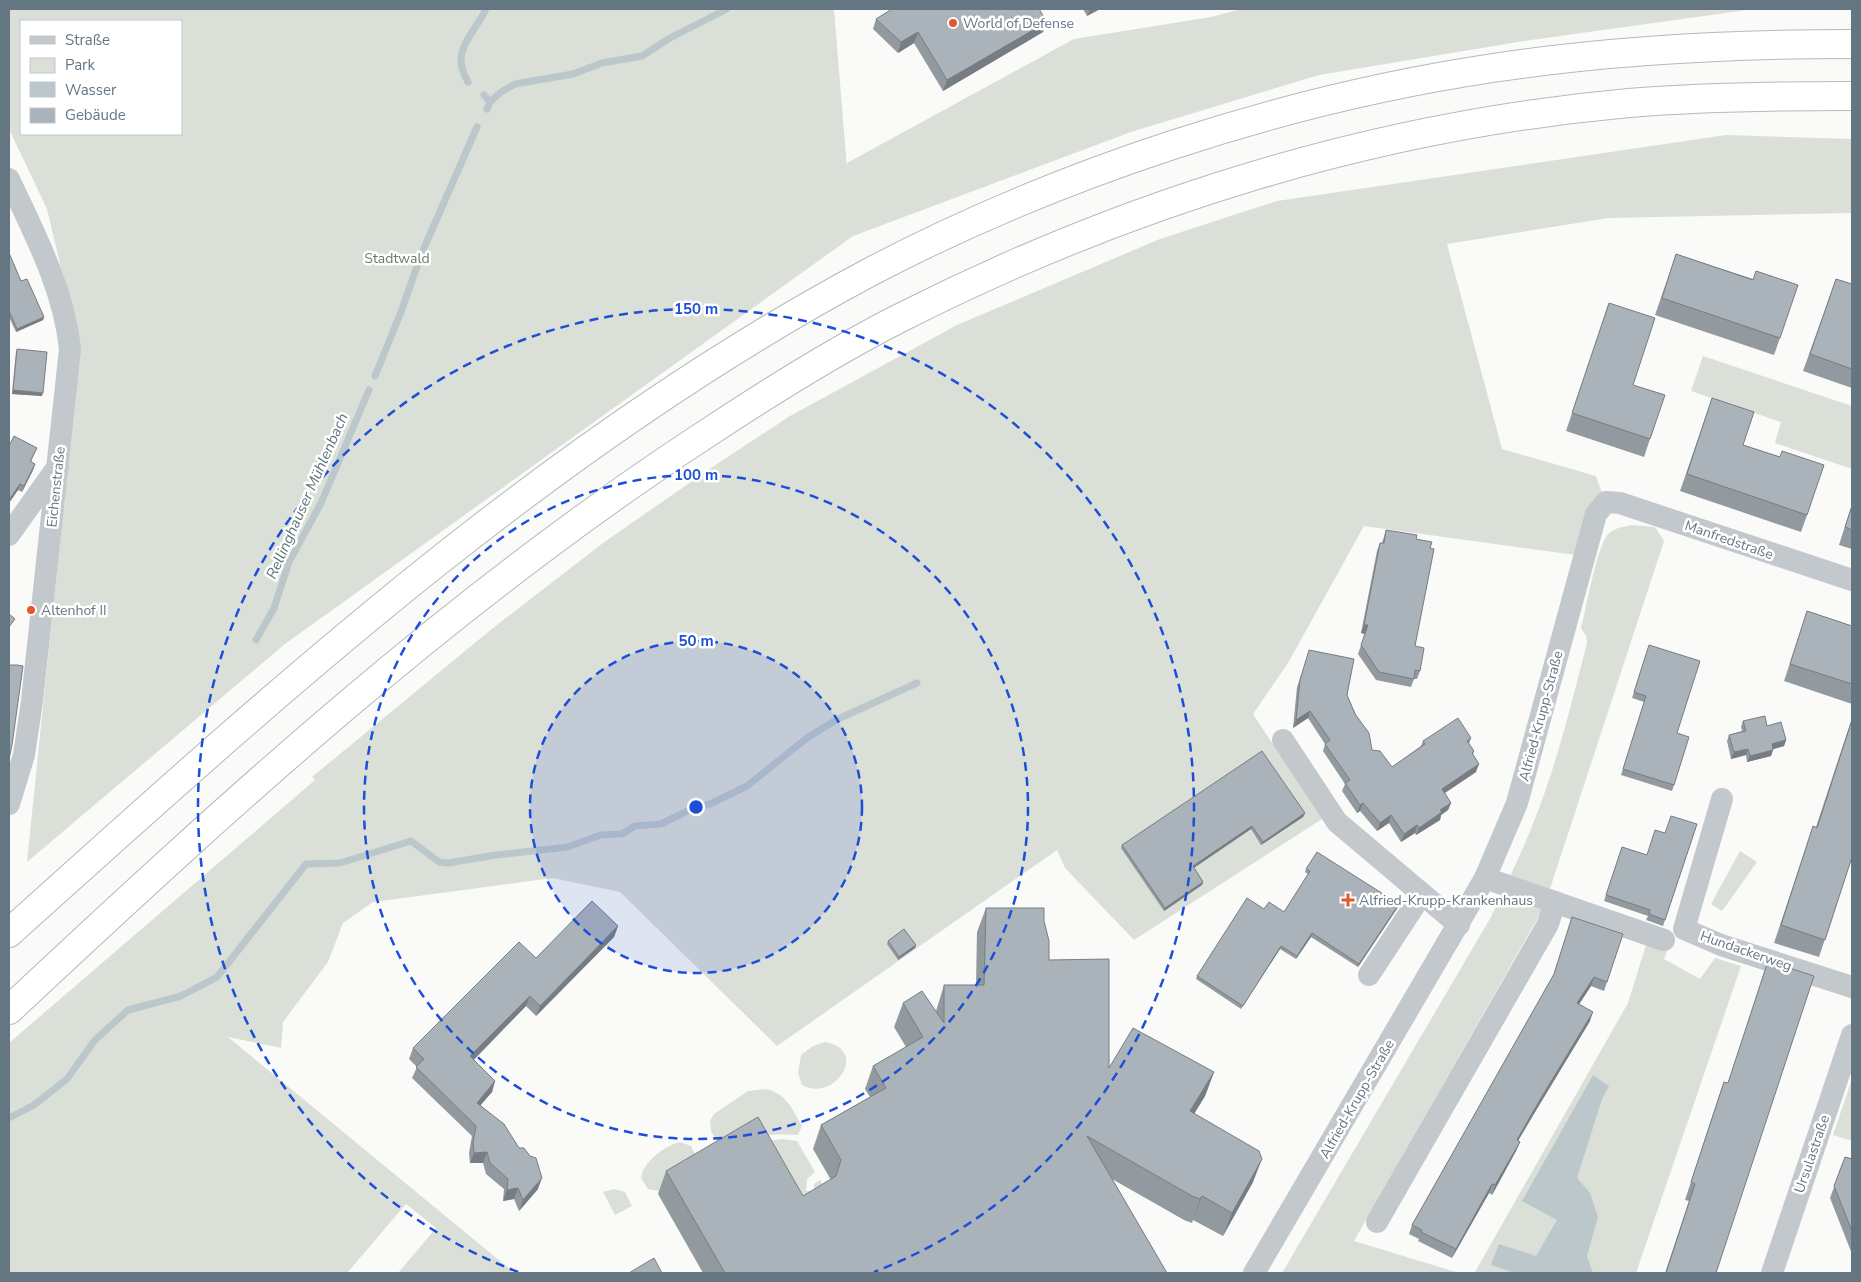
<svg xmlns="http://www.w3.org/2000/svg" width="1861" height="1282" viewBox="0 0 1861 1282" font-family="'Nunito Sans',sans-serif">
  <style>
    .green { fill: #dadfd7; fill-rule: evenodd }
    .water { fill: #bbc7cb }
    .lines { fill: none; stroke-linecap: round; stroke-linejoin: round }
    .stream { stroke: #bbc7cb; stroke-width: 7 }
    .highway-casing { stroke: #b4b9bd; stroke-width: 30 }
    .street { stroke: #c3c8cc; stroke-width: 22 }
    .highway { stroke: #fff; stroke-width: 28 }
    .wall { fill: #929a9f }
    .shaded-wall { fill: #777d82 }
    .building { fill: #aab3b9; stroke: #777d82 }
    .ring { fill: none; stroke: #1d4ed8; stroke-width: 2.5; stroke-dasharray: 9 6 }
    .poi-dot { fill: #e4572e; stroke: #fff; stroke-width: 2 }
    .labels { text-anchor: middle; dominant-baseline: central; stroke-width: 5; stroke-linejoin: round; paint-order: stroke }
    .poi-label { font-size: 14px; fill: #657683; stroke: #fff; text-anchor: start }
    .park-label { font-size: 14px; fill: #687a64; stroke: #fff }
    .street-label { font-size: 14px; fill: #657683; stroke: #fff }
    .water-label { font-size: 15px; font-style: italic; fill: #60757c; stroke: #fff }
    .centre { fill: #1d4ed8; stroke: #fff; stroke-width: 2.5 }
    .ring-label { font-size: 15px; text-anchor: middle; font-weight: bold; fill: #1d4ed8; stroke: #fff; stroke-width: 5; stroke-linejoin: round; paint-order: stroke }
  </style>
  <rect width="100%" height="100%" fill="#fafaf8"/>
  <g class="green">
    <path d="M9 9H834L847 169V163L1074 39 1211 17 1241 9H1792L1747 10 1524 41 1319 75 1131 132 853 236 285 644 27 862 80 347 47 209 9 129ZM21 21H181V134H21Z"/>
    <path d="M1726 135 1852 139V213L1608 218 1447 244 1502 449 1596 476 1605 502 1583 556 1364 526 1288 663 1253 714 1322 819 1134 940 1065 868 1057 850 777 1046 620 892 552 878 373 902 343 923 328 962 283 1022 281 1048 228 1037 512 1271 509 1273H398L436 1228 406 1204 347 1273H9V1043L315 780 312 777 493 628 603 543 711 468 790 416 957 325 1160 239 1277 201Z"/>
    <path d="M1703 356 1852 406V469L1775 443 1781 422 1691 391Z"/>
    <path d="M1631 525 1655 527 1664 541 1544 907 1354 1241 1459 1273H1282L1491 917C1506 884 1523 851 1536 816 1558 760 1572 701 1587 643L1586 636 1581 628C1586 610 1597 544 1609 533 1615 528 1623 527 1631 525Z"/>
    <path d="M1740 851 1757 862 1722 911 1711 904Z"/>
    <path d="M1646 945 1667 951 1664 959 1700 979 1715 958 1741 966 1636 1273 1475 1272 1628 1003Z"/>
    <path d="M825 1042C870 1050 834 1103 802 1085L798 1073 801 1055 813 1046Z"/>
    <path d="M1852 1079V1141L1833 1135Z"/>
    <path d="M766 1089C787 1094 792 1109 802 1126L798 1135C763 1133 755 1135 725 1155L711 1131 710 1121 714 1114 748 1091Z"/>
    <path d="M782 1139 797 1141 815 1172 807 1179 806 1191H814V1184L820 1180 830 1199 797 1219 753 1143Z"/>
    <path d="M680 1142 691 1146 697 1158 659 1191 648 1189 641 1178C643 1162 664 1146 680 1142Z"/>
    <path d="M614 1189 625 1192 632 1206 615 1215 603 1192Z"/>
  </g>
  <path class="water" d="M1593 1075 1609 1086 1602 1099 1577 1178 1590 1193 1598 1217 1587 1256 1593 1273H1515L1491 1265 1499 1244 1536 1256 1557 1220 1522 1201Z"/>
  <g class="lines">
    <g class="stream">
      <path d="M468 82C449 51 473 36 486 9"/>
      <path d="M484 95 490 102 487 109"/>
      <path d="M490 102 501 92 515 84 573 74 602 63 642 56 670 38 727 9"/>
      <path d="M375 376 401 312 421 255 477 127"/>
      <path d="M256 640 274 608 289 562 321 503 369 390"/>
      <path d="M9 1118 34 1105 67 1079 95 1040 128 1010 181 996 217 977 306 864 340 863 411 841 439 862 448 863 496 855 567 847 601 835 622 834 635 826 661 824 693 808 710 804 747 786 807 738 836 720 917 683"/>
    </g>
    <g class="highway-casing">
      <g id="highway">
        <path d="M9 933C278 691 550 442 872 271 1059 173 1284 99 1493 68 1613 50 1732 44 1852 44"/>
        <path d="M9 1010C229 804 453 599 706 434 768 393 831 353 898 319 1126 203 1373 126 1629 103 1703 97 1778 96 1852 96"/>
      </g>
    </g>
    <g class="street">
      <path d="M9 179C34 233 64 289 70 349L32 701 24 755 9 804"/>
      <path d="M9 535 58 466"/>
      <path d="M1283 740 1337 822 1459 925"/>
      <path d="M1722 799 1684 929 1721 945 1852 987"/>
      <path d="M1485 878 1664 940"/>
      <path d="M1369 975 1422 894"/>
      <path d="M1377 1222 1548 924 1555 902"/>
      <path d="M1254 1273 1485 878 1517 803 1596 514 1606 502 1620 503 1852 580"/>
      <path d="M1772 1273 1852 1035"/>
    </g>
    <use href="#highway" class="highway"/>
  </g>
  <g class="wall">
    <path d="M1083 9H1100L1087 16Z"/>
    <path d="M876 19 1047 22 1043 32 943 91 914 43 898 53 873 29Z"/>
    <path d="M9 253 21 281 44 317 43 320 16 332 9 317Z"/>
    <path d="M1676 254 1753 279 1780 338 1774 355 1655 315Z"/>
    <path d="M1836 279 1852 284V388L1803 371Z"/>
    <path d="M1609 303 1633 385 1650 439 1644 457 1566 431Z"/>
    <path d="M17 349 42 396 12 394 16 352Z"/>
    <path d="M1712 398 1743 445 1780 457 1807 515 1801 532 1680 491Z"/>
    <path d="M37 448 31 462 35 464 33 470 22 492 18 490 9 503Z"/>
    <path d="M1852 504V549L1839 545Z"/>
    <path d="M1386 530 1416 539 1415 646 1420 671 1417 679H1414L1411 687 1376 680 1358 654 1365 634 1361 633 1377 551 1380 543H1382Z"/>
    <path d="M1807 611 1852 626V704L1784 681Z"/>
    <path d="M1649 645 1674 785 1672 791 1621 775 1644 702 1632 698Z"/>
    <path d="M1307 658 1347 695 1372 750 1392 767 1421 746 1423 741 1471 738 1469 744 1474 751 1473 755 1476 772 1445 793 1451 803 1448 810 1441 815 1440 820 1416 835 1415 833 1401 842 1389 823 1377 831 1360 811 1357 813 1342 791 1345 784 1323 751 1325 744 1308 718 1293 728 1297 687Z"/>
    <path d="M1852 718V857L1819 957 1774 943 1813 826 1816 827Z"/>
    <path d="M1743 721 1767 726 1786 740 1784 746 1773 749 1771 756 1747 762 1746 755 1731 759 1727 741 1729 735 1742 731 1741 727Z"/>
    <path d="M1305 813 1303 817 1261 845 1251 829 1194 868 1203 882 1202 885 1164 911 1121 848 1122 845Z"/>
    <path d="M1697 824 1663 926 1646 920 1648 916 1604 901 1622 847 1647 855 1665 833Z"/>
    <path d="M1306 869 1399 904 1398 907 1358 967 1311 937 1296 959 1280 949 1241 1009 1196 979 1197 976 1264 909 1284 912 1308 874 1305 872Z"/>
    <path d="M986 908 1044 921 1049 960 1109 1068 1214 1072 1205 1096 1194 1114 1253 1182 1223 1236 1193 1220 1192 1223 1184 1220 1112 1179 1167 1273H703L658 1194 666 1171 803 1196 831 1180 813 1149 821 1125 870 1097 865 1089 873 1066 906 1047 894 1027 903 1003 936 1011 944 985H976L977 932Z"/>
    <path d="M618 926 614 937 536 1016 526 1006 474 1060 495 1081 492 1092 480 1105 538 1189 519 1211 514 1199 503 1201 504 1189 486 1174 483 1163H470L469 1153 472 1136 412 1078 417 1067 409 1059 413 1048Z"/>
    <path d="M1569 927 1607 982 1604 991 1591 986 1579 1004 1590 1021 1535 1112 1518 1141 1520 1142 1516 1151 1492 1195 1489 1193 1452 1258 1418 1241 1419 1239 1409 1234 1412 1225 1553 976Z"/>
    <path d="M888 941 916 945 915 948 898 960 887 944Z"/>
    <path d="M1768 961 1716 1273H1665L1689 1201 1685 1200 1718 1099 1724 1082 1728 1083Z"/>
    <path d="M1845 1157 1852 1159V1254L1830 1198Z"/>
  </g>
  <g class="shaded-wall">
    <path d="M1090 9H1100L1087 16Z"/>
    <path d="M1047 22 1043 32 943 91 947 80Z"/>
    <path d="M918 32 914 43 898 53 901 42Z"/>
    <path d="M44 317 43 320 16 332 17 329Z"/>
    <path d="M13 390 43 393 42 396 12 394Z"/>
    <path d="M35 464 33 470 22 492 24 486Z"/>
    <path d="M20 484 18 490 9 503V500Z"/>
    <path d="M1364 625H1368L1365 634 1361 633Z"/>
    <path d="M1310 711 1308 718 1293 728 1296 720Z"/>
    <path d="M1786 740 1784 746 1770 750 1772 744Z"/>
    <path d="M1748 749 1746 755 1731 759 1734 752Z"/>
    <path d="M1773 750 1771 756 1747 762 1750 756Z"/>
    <path d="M1479 764 1476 772 1440 796 1442 789Z"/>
    <path d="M1363 803 1360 811 1357 813 1360 805Z"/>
    <path d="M1451 803 1448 810 1441 815 1440 820 1416 835 1419 828 1440 810Z"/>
    <path d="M1305 813 1303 817 1261 845 1263 842Z"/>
    <path d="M1391 815 1389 823 1377 831 1380 823Z"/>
    <path d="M1417 825 1415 833 1401 842 1404 834Z"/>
    <path d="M1252 826 1251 829 1192 869 1193 866Z"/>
    <path d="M1203 882 1202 885 1164 911 1165 908Z"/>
    <path d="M1399 904 1398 907 1358 967 1359 964Z"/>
    <path d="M618 926 614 937 536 1016 540 1006Z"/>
    <path d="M1312 933 1311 937 1296 959 1297 956Z"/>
    <path d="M916 945 915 948 898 960 899 957Z"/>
    <path d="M1281 946 1280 949 1241 1009 1243 1006Z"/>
    <path d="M1594 977 1591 986 1574 1012 1577 1003Z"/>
    <path d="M530 996 526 1006 466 1067 470 1056Z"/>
    <path d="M1593 1012 1590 1021 1535 1112 1513 1149 1517 1140 1538 1103Z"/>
    <path d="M1214 1072 1205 1096 1181 1135 1190 1111Z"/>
    <path d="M495 1081 492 1092 473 1114 477 1103Z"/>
    <path d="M1520 1142 1516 1151 1492 1195 1495 1185Z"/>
    <path d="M487 1152 483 1163H470L474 1153Z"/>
    <path d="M1262 1159 1253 1182 1223 1236 1232 1213Z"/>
    <path d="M542 1178 538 1189 519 1211 523 1200Z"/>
    <path d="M1492 1184 1489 1193 1452 1258 1456 1249Z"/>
    <path d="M518 1188 514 1199 503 1201 507 1190Z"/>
    <path d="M1202 1196 1193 1220 1192 1223 1200 1199Z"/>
  </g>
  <g class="building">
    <path d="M892 9H1039L1047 22 947 80 918 32 901 42 876 19Z"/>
    <path d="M9 253 21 281 27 279 44 317 17 329 9 311Z"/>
    <path d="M1676 254 1753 280 1756 271 1798 285 1780 338 1662 298Z"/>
    <path d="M1836 279 1852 284V369L1810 354Z"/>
    <path d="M1609 303 1655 318 1633 385 1665 395 1650 439 1572 413Z"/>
    <path d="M17 349 47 352 43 393 13 390Z"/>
    <path d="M1712 398 1754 412 1743 445 1780 457 1782 451 1824 465 1807 515 1687 474Z"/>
    <path d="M14 436 37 448 30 461 35 464 24 486 20 484 9 500V446Z"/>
    <path d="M1852 506V530L1845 527Z"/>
    <path d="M1386 530 1417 535 1416 539 1432 542 1430 548 1434 549 1415 646 1424 648 1420 671 1415 670 1414 679 1379 672 1361 645 1368 625H1364L1380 543H1384Z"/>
    <path d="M1807 611 1852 626V684L1790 664Z"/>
    <path d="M9 614 15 619 9 627Z"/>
    <path d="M1649 645 1700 661 1677 733 1689 737 1674 785 1623 769 1646 696 1634 692Z"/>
    <path d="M1309 650 1354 659 1347 695 1355 714 1369 733 1372 750 1380 751 1392 767 1425 744 1423 741 1458 718 1471 738 1467 741 1474 751 1472 753 1479 764 1442 789 1451 803 1440 810 1442 812 1419 828 1417 825 1404 834 1391 815 1380 823 1363 803 1360 805 1345 783 1350 780 1325 744 1330 740 1310 711 1296 720 1300 680Z"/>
    <path d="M9 665H17L23 666 12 745 9 759Z"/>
    <path d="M1765 716 1767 726 1781 722 1786 740 1772 744 1773 750 1750 756 1748 749 1734 752 1729 735 1746 731 1743 721Z"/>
    <path d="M1852 720V857L1825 940 1781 925 1813 826 1817 828Z"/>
    <path d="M1262 751 1305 813 1263 842 1252 826 1193 866 1203 882 1165 908 1122 845Z"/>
    <path d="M1671 816 1697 824 1665 920 1649 914 1650 910 1606 895 1622 847 1647 855 1655 830 1665 833Z"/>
    <path d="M1317 852 1399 904 1359 964 1312 933 1297 956 1281 946 1243 1006 1197 976 1247 898 1264 909 1269 902 1284 912 1310 871 1306 869Z"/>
    <path d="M592 901 618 926 540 1006 530 996 470 1056 495 1081 477 1103 504 1124 519 1148H524L530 1156 536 1158 542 1178 523 1200 518 1188 507 1190 508 1179 490 1163 487 1152 474 1153 473 1142 476 1126 416 1067 424 1059 413 1048 519 942 536 958Z"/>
    <path d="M986 908H1044V921L1049 941V960L1109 959V1068L1133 1028 1214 1072 1190 1111 1259 1151 1262 1159 1232 1213 1202 1196 1200 1199 1192 1196 1087 1136 1167 1273H725L666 1171 758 1117 803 1196 836 1176 841 1160 821 1125 886 1088 873 1066 923 1037 903 1003 922 991 944 1023V985H984Z"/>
    <path d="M1572 917 1623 934 1607 982 1594 977 1577 1003 1593 1012 1538 1103 1517 1140 1520 1142 1495 1185 1492 1184 1456 1249 1421 1232 1422 1230 1412 1225 1554 974Z"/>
    <path d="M904 929 916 945 899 957 888 941Z"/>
    <path d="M1768 961 1814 976 1716 1273H1666L1695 1184 1691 1182 1724 1082 1728 1083Z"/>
    <path d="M1845 1157 1852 1159V1231L1834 1186Z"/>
    <path d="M654 1258 662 1273H629Z"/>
  </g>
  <circle cx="696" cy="807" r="166" fill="#1d4ed8" fill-opacity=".12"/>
  <g class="ring">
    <circle cx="696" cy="807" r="166"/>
    <circle cx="696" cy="807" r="332"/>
    <path d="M518 1272A498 498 0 1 1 874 1272"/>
  </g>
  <g class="poi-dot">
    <circle cx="953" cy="23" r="5"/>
    <circle cx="31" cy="610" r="5"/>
    <path d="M1345.5 892.5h5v5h5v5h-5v5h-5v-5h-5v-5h5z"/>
  </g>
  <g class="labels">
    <g class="poi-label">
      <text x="963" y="23">World of Defense</text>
      <text x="41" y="610">Altenhof II</text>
      <text x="1359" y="900">Alfried-Krupp-Krankenhaus</text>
    </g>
    <g class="park-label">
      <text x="397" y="258">Stadtwald</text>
    </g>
    <g class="street-label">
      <text transform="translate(56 487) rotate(-84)">Eichenstraße</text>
      <text transform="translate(1729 540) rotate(19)">Manfredstraße</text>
      <text transform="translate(1541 716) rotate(-75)">Alfried-Krupp-Straße</text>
      <text transform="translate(1746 951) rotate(19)">Hundackerweg</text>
      <text transform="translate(1357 1099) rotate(-60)">Alfried-Krupp-Straße</text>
      <text transform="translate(1812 1154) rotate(-71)">Ursulastraße</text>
    </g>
    <g class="water-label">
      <text transform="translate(307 496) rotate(-66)">Rellinghauser Mühlenbach</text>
    </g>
  </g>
  <circle cx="696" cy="807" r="8" class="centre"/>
  <g class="ring-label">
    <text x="696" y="314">150 m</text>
    <text x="696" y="480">100 m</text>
    <text x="696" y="646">50 m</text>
  </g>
  <rect width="1861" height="1282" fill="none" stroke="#657683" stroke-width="20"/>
  <rect x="20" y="20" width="162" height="115" fill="#ffffff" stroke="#c1c8cd"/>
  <rect x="30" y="36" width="25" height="8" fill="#c3c8cc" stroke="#c1c8cd"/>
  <text x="65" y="45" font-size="15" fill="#657683">Straße</text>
  <rect x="30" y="58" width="25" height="15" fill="#dadfd7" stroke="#c1c8cd"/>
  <text x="65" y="70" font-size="15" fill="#657683">Park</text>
  <rect x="30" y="82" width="25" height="15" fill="#bbc7cb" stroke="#c1c8cd"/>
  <text x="65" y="95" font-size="15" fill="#657683">Wasser</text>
  <rect x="30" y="108" width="25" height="15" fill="#aab3b9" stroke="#c1c8cd"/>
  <text x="65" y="120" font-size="15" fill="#657683">Gebäude</text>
</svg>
